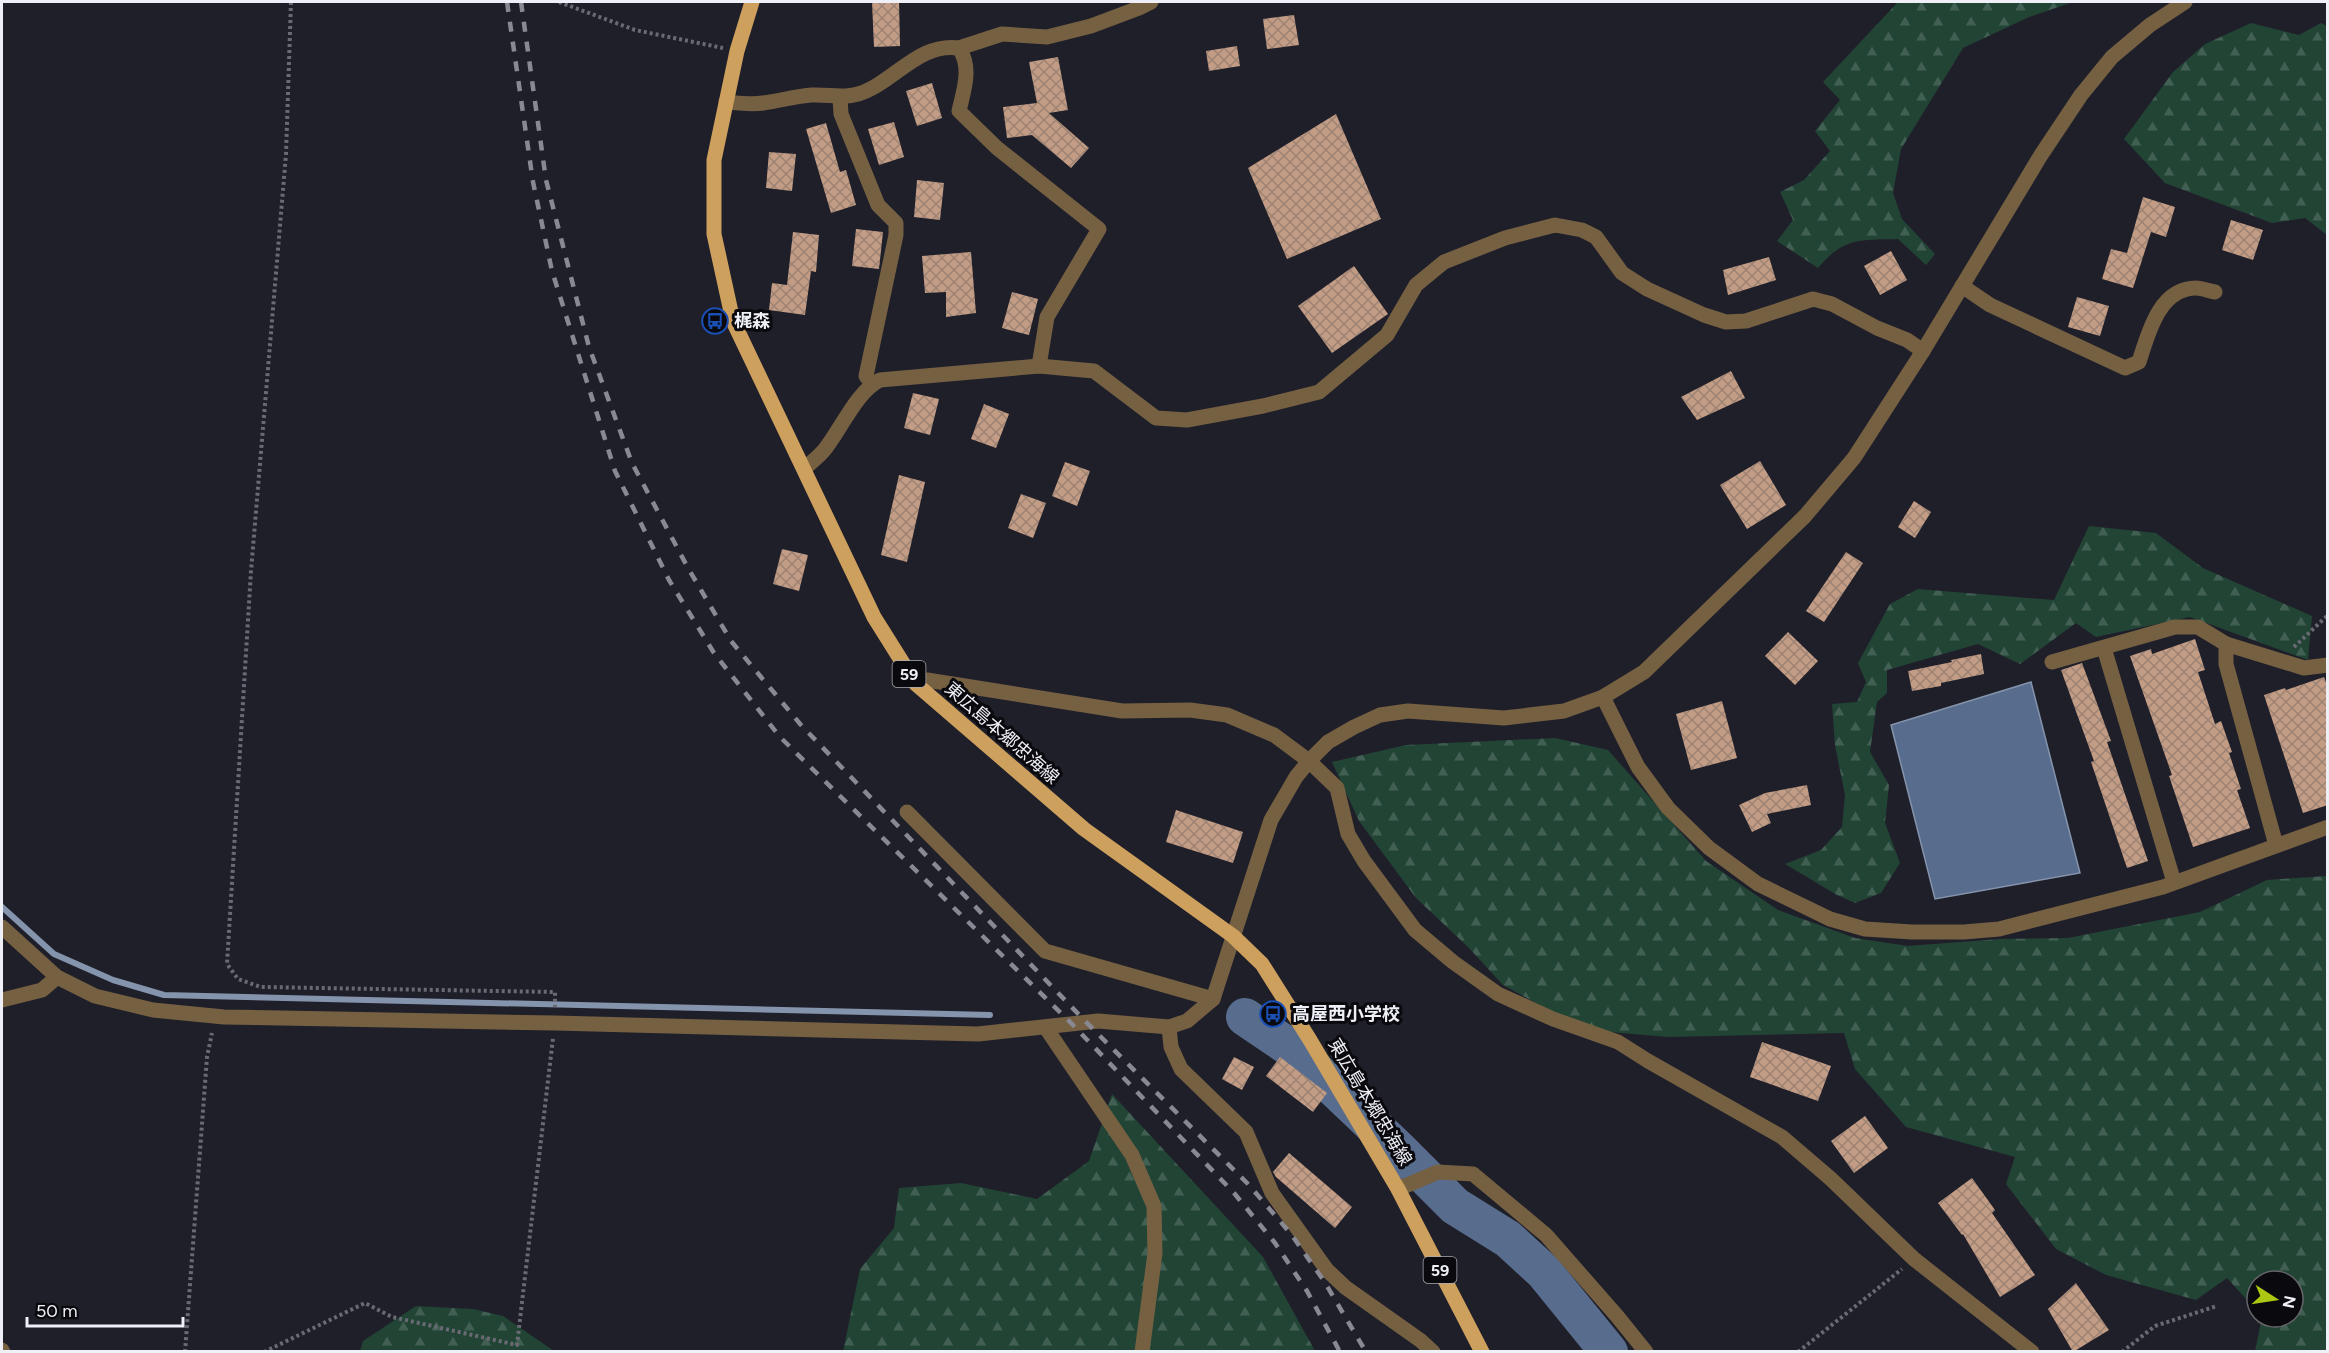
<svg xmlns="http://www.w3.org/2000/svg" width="2329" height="1353" viewBox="0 0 2329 1353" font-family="Figtree,'Noto Sans JP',sans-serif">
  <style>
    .forest { fill: url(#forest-firs) }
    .water { fill: #586d8d; stroke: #8594ad; stroke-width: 1.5 }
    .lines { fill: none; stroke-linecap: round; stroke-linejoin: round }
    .stream { stroke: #8594ad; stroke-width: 6 }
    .river { stroke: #586d8d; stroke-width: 38 }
    .building { fill: url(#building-cross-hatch) }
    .path { stroke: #6a6a74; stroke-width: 4; stroke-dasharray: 3 3; stroke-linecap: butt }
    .minor { stroke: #766042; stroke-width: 15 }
    .tertiary { stroke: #766042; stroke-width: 15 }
    .primary { stroke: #cea05e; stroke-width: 15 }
    .rail { stroke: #898993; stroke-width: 4.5; stroke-dasharray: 10 10; stroke-linecap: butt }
    .labels { text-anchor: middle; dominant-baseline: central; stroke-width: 6; stroke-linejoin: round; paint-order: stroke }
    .shield { fill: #09090e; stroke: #aaaab1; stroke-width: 1.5 }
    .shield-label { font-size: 16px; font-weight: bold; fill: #efeff7 }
    .poi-label { font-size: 18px; font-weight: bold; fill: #efeff7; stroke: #09090e; text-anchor: start }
    .street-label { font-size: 18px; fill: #efeff7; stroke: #09090e }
  </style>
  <defs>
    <pattern id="forest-firs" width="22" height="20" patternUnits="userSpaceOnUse" patternTransform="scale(1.5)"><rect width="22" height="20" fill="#214435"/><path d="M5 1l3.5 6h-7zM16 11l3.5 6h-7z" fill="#425f53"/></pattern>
    <pattern id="building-cross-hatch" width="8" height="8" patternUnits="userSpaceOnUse" patternTransform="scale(1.5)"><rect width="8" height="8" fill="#c29c84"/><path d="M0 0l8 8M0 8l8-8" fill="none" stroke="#9d8373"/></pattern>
  </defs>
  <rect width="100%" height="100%" fill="#1f1f2a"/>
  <g class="forest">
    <path d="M1898 2H2073L2029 17 1963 48 1901 149 1893 193 1902 219 1935 254 1926 265 1898 239C1860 240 1844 237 1818 268L1777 241 1793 220 1780 192 1804 180 1830 151 1815 131 1840 100 1823 82Z"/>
    <path d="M2251 23 2299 35 2321 23 2327 26V235L2305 218 2272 223 2165 183 2124 139 2173 72 2205 44Z"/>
    <path d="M2089 526 2156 533 2203 568 2312 616 2308 660 2190 617 2096 637 2076 623 2020 664 1978 644 1887 670V693L1877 702 1870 752 1889 785 1885 823 1900 863 1881 893 1855 903 1837 895 1785 864 1821 850 1842 827 1845 795 1835 745 1832 704 1857 702 1866 682 1858 663 1890 604 1918 589 2054 600Z"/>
    <path d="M1555 738 1608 750 1706 861 1778 910 1855 938 1908 946 2000 939 2068 938 2200 912 2267 880 2327 876V1351H2255L2262 1317H2293V1281H2257V1311L2227 1278 2196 1300 2106 1275 2056 1249 2006 1184 2015 1157 1906 1127 1855 1069 1844 1033 1668 1037 1586 1030 1503 985 1468 947 1416 898 1359 821 1332 762 1406 745Z"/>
    <path d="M1112 1094 1263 1257 1315 1351 843 1352 860 1269 894 1228 899 1188 961 1183 1037 1199 1089 1161Z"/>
    <path d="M416 1306 473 1309 503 1316 554 1351H360L363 1341Z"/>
  </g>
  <path class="water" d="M2031 682 2080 873 1935 899 1891 725Z"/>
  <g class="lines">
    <path class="stream" d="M2 907 54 954 113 980 164 995 990 1015"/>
    <path class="river" d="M1245 1017 1295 1051 1397 1148 1455 1206 1508 1239 1544 1272 1609 1352"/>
  </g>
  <g class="building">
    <path d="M872 2H899L900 46 874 47Z"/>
    <path d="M1294 15 1299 45 1267 49 1263 19Z"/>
    <path d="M1237 46 1240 66 1209 71 1206 51Z"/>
    <path d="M1058 57 1068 110 1049 113 1089 148 1071 168 1032 135 1007 138 1003 107 1037 103 1029 62Z"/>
    <path d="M932 83 942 118 917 126 906 91Z"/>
    <path d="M1336 114 1381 219 1287 259 1248 168Z"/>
    <path d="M894 122 904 157 879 165 868 129Z"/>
    <path d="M826 123 840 172 846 170 856 205 831 213 806 129Z"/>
    <path d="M769 152 796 154 792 191 766 188Z"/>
    <path d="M917 180 944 183 940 220 914 217Z"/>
    <path d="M2143 197 2175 207 2166 237 2151 232 2133 288 2102 279 2111 249 2127 253Z"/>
    <path d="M2231 220 2263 230 2253 260 2222 250Z"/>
    <path d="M856 229 883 232 879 269 852 266Z"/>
    <path d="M793 232 819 235 816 272 811 271 805 315 769 310 772 283 787 285Z"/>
    <path d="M1891 251 1907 280 1880 295 1864 266Z"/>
    <path d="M971 252 976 313 946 317V292L925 293 922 256Z"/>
    <path d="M1769 257 1776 280 1728 295 1723 270Z"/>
    <path d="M1354 266 1388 314 1332 353 1298 306Z"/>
    <path d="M1012 292 1038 299 1029 335 1002 328Z"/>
    <path d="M2077 297 2109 306 2100 336 2068 327Z"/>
    <path d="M1731 371 1745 398 1697 420 1681 397Z"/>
    <path d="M913 393 939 399 930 435 904 428Z"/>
    <path d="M984 404 1009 414 996 448 971 439Z"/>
    <path d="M1760 461 1786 505 1747 529 1720 485Z"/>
    <path d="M1065 462 1090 471 1077 506 1052 496Z"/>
    <path d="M899 475 925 482 907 562 881 555Z"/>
    <path d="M1021 494 1046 503 1033 538 1008 528Z"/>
    <path d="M1914 501 1931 512 1915 538 1898 527Z"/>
    <path d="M782 549 808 555 799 591 773 584Z"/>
    <path d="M1846 552 1863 563 1824 622 1806 611Z"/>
    <path d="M1788 632 1818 661 1795 685 1765 656Z"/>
    <path d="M2195 639 2205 670 2198 672 2215 724 2221 721 2232 752 2229 753 2241 789 2237 790 2250 828 2193 847 2169 776 2172 775 2130 656 2151 649 2152 654Z"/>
    <path d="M1981 654 1984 674 1941 683V686L1912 691 1908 671 1952 662 1951 660Z"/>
    <path d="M2082 663 2111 741 2107 742 2148 861 2127 868 2091 762 2094 761 2061 670Z"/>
    <path d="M2324 677 2328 687V805L2303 813 2264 695 2285 688 2286 690Z"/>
    <path d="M1722 701 1737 758 1691 770 1676 714Z"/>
    <path d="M1807 785 1811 805 1767 814 1771 823 1752 832 1739 805 1765 793Z"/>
    <path d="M1176 810 1243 832 1233 863 1166 842Z"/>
    <path d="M1762 1042 1831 1066 1818 1101 1750 1077Z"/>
    <path d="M1234 1057 1254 1067 1242 1090 1222 1079Z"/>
    <path d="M1280 1057 1327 1093 1313 1112 1266 1076Z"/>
    <path d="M1865 1116 1888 1148 1854 1173 1831 1141Z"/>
    <path d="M1289 1153 1352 1207 1335 1228 1276 1177 1273 1172Z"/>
    <path d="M1972 1178 1995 1210 1992 1213 2035 1275 2000 1297 1963 1234 1962 1235 1938 1203Z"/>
    <path d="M2076 1283 2109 1330 2073 1352 2048 1309Z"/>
  </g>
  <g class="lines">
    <g class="path">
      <path d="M291 2 286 154 251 571 227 964 238 979 261 987 555 992V1007"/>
      <path d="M559 2 635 30 723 48"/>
      <path d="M2294 647 2328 615"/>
      <path d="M185 1352 207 1057 212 1033"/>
      <path d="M264 1352 365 1303 392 1317 517 1345 553 1038"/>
      <path d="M1798 1352 1902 1269"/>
      <path d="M2122 1352 2155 1326 2217 1306"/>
    </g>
    <g class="minor">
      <path d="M959 48 1002 34 1047 37 1091 26 1139 8 1151 2"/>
      <path d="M840 98 841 114 878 205 896 223V235L866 376 872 384"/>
      <path d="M726 102C738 103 751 105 763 103 780 101 795 96 812 95 828 94 842 99 858 94 894 83 918 42 959 48 972 68 964 89 959 111L997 148 1099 229 1047 317 1039 366"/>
      <path d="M1962 286 1990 305 2125 368 2139 362C2148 334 2159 288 2196 288 2202 288 2209 291 2215 292"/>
      <path d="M804 469C811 462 819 457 825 449 841 429 857 391 880 380L1039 366 1094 371 1156 418 1187 420 1263 406 1319 392 1387 335 1416 285 1444 262 1505 238 1555 225 1582 230 1596 237 1622 273 1647 289 1704 315 1726 322 1746 321 1813 299 1832 304 1877 328 1907 340 1923 351"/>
      <path d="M2226 644V664L2276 845"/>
      <path d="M2104 648 2174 882"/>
      <path d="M2052 662 2175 627H2198L2226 644 2304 668 2328 665"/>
      <path d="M916 684 927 680 1122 711 1190 710 1227 715 1274 735 1309 761 1337 788 1348 834 1364 861 1415 930 1453 962 1498 994 1553 1019 1618 1042 1648 1061 1782 1137 1831 1179 1914 1259 2032 1352"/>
      <path d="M907 812 1045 951 1213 999"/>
      <path d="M2 1000 42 990 57 977"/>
      <path d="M1169 1027 1171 1047 1181 1069 1246 1132 1272 1193 1327 1270 1345 1287 1420 1340 1433 1352"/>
      <path d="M1046 1028 1132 1155 1154 1206 1155 1253 1142 1352"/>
      <path d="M2 1350 3 1352"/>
    </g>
    <g class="tertiary">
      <path d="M1603 697 1638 767 1668 808 1709 848 1758 884 1830 919 1865 929 1912 932H1964L1999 929 2163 887 2328 827"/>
      <path d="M2 927 57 977 95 996 153 1010 224 1017 555 1023 978 1034 1098 1021 1169 1027 1187 1021 1213 999 1271 820 1296 777 1309 761 1328 742 1354 727 1380 715 1408 711 1504 718 1564 711 1603 697 1644 672 1805 516 1854 458 1923 351 2041 155 2081 95 2112 57 2150 25 2185 2"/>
      <path d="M1398 1189 1438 1172 1473 1174 1546 1235 1617 1316 1646 1352"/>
    </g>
    <path class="primary" d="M752 2 737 51 714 160V234L733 321 874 617 916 684 1084 829 1233 936 1262 964 1310 1040 1398 1189 1482 1352"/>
    <g class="rail">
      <path d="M507 2 533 182 552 271 615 471 669 580 714 653 780 737 1071 1023 1234 1193 1275 1243 1307 1291 1340 1352"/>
      <path d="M521 2 546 180 589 347 632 463 688 568 731 641 801 725 1086 1022 1248 1184 1291 1234 1324 1281 1366 1352"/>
    </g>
  </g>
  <defs>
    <g id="bus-ring" transform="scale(1.35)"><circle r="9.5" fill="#09090e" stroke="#1a4fb4" stroke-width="1.5"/><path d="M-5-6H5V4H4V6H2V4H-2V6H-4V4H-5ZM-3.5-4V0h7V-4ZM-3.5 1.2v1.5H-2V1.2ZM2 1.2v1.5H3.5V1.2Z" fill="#1a4fb4"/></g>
  </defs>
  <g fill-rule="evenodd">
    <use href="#bus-ring" x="715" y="321"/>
    <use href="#bus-ring" x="1273" y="1014"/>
  </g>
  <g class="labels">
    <g class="shield">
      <rect x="892.5" y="661" width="33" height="26" rx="4.5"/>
      <rect x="1423.5" y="1257" width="33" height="26" rx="4.5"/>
    </g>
    <g class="shield-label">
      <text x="909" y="674">59</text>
      <text x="1440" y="1270">59</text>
    </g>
    <g class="poi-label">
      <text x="734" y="321">梶森</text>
      <text x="1292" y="1014">高屋西小学校</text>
    </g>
    <g class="street-label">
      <text transform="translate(1002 733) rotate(41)">東広島本郷忠海線</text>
      <text transform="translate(1370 1102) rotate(59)">東広島本郷忠海線</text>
    </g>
  </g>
  <rect width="2329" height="1353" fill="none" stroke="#efeff7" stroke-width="6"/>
  <g transform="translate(2275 1299) rotate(102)"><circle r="28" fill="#09090e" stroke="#65656b" stroke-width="1.5"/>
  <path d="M0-4.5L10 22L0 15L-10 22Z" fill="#acc611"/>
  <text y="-9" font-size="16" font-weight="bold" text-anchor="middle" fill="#efeff7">N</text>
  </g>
  <path d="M27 1317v9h156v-9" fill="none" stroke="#efeff7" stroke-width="3"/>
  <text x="36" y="1317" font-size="18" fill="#efeff7" stroke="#09090e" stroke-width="4.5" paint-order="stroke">50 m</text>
</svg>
